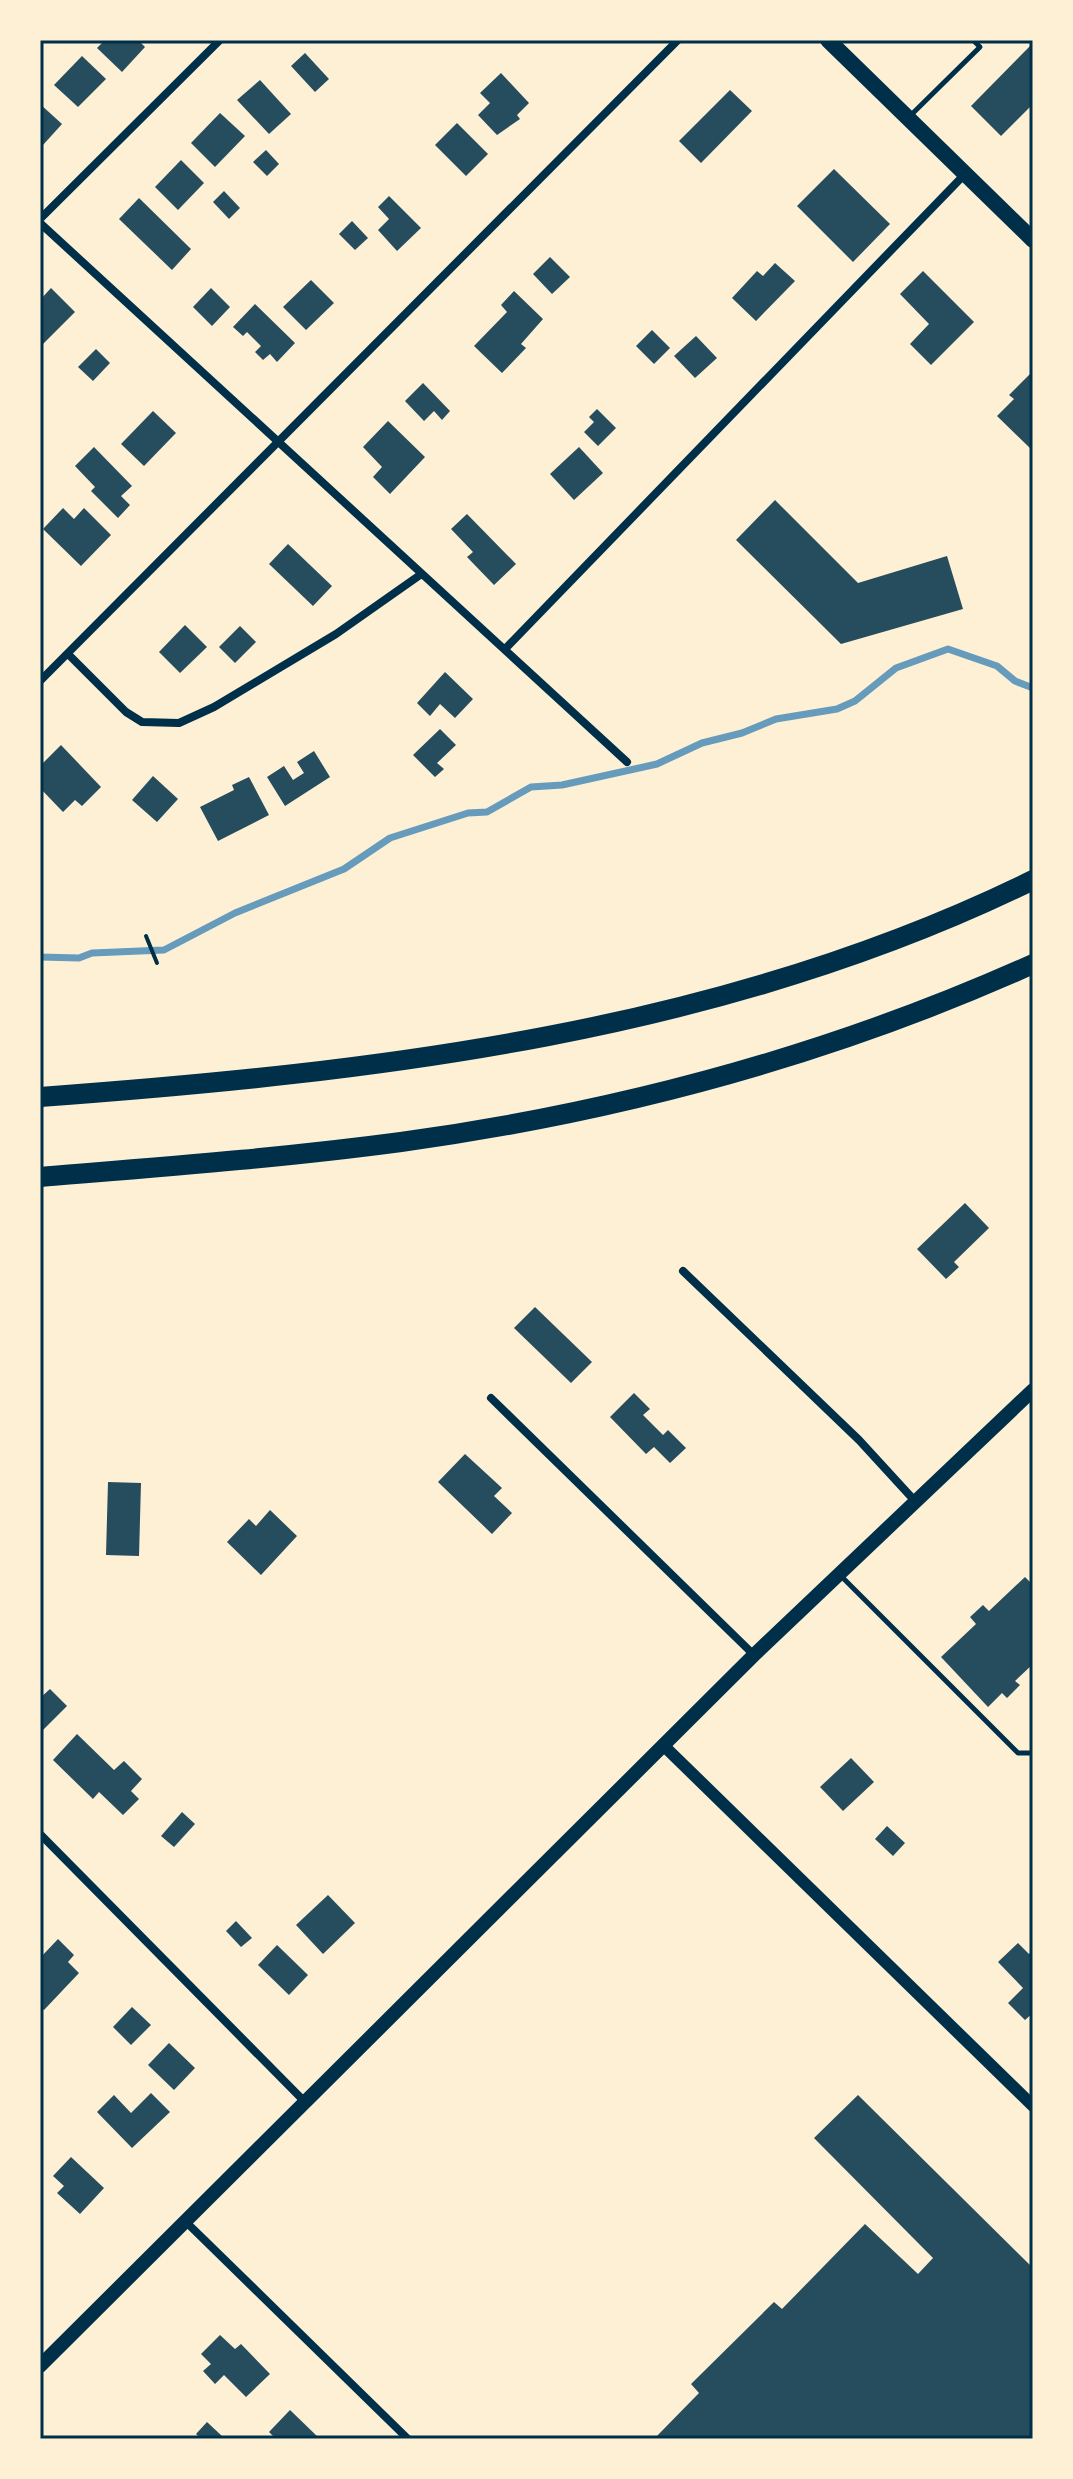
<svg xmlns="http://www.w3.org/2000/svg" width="1073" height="2479" viewBox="0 0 1073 2479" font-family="Inter,sans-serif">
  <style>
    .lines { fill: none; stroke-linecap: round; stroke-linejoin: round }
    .stream { stroke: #669bbc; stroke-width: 7 }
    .building { fill: #264d5e }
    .path { stroke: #003049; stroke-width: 4 }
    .service { stroke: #003049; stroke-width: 5 }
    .minor { stroke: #003049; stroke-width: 8 }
    .tertiary { stroke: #003049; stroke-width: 12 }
    .secondary { stroke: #003049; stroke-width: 14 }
    .primary { stroke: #003049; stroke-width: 16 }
    .motorway { stroke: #003049; stroke-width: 20 }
    .neatline { fill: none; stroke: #003049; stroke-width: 3 }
  </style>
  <rect width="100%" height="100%" fill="#fdf0d5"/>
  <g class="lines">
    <path class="stream" d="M40 957 79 958 92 953 164 950 235 913 344 869 390 838 468 813 487 812 531 787 562 785 657 764 702 743 742 733 776 719 837 709 855 701 896 668 948 649 997 666 1015 681 1033 688"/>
  </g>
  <g class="building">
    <path d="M105 40H138L145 47 122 72 97 48Z"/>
    <path d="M1033 43V104L1001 136 971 106Z"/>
    <path d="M305 53 329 79 315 92 291 66Z"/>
    <path d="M82 56 106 79 78 107 54 85Z"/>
    <path d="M501 73 529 103 517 115 520 119 497 135 478 115 490 103 480 93Z"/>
    <path d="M260 80 291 114 269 134 237 100Z"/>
    <path d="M730 90 752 111 701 163 679 141Z"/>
    <path d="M40 104 62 124 43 145 40 142Z"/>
    <path d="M220 113 245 136 215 167 191 143Z"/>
    <path d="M457 123 488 154 466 176 435 145Z"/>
    <path d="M266 150 279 164 267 176 253 162Z"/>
    <path d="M181 160 204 183 178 210 155 187Z"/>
    <path d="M834 169 890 224 853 262 797 206Z"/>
    <path d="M224 191 240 208 229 219 213 202Z"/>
    <path d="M389 196 421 228 397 251 378 230 389 219 378 207Z"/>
    <path d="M139 198 191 249 172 270 119 219Z"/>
    <path d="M352 221 368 238 355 250 339 234Z"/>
    <path d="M550 257 570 277 552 294 533 274Z"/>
    <path d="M775 263 795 281 756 321 732 298 757 271 763 276Z"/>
    <path d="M923 271 974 322 931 365 910 344 929 324 900 294Z"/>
    <path d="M311 280 334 303 306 330 283 307Z"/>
    <path d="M51 288 75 312 40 347V300Z"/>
    <path d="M211 288 230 307 212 326 193 307Z"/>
    <path d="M514 291 543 319 521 344 526 348 502 373 474 346 507 312 501 305Z"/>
    <path d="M255 304 295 343 277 362 270 354 263 360 255 352 261 346 247 332 243 336 233 327Z"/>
    <path d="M652 330 670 348 654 364 636 346Z"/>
    <path d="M696 336 717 358 695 378 674 356Z"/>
    <path d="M96 349 110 363 93 381 78 367Z"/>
    <path d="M1033 371V451L997 416 1014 399 1009 395Z"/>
    <path d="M423 383 450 411 442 420 434 411 424 421 405 401Z"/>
    <path d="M597 409 616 428 598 446 584 432 594 422 589 417Z"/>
    <path d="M153 411 176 433 144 466 121 444Z"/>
    <path d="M388 421 425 457 390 494 373 477 382 467 363 447Z"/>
    <path d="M94 447 132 486 121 496 130 505 118 518 91 491 95 487 75 466Z"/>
    <path d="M579 447 603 473 574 500 550 474Z"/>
    <path d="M775 500 858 583 947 556 963 609 841 644 736 540Z"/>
    <path d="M63 508 74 519 84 508 111 535 81 566 43 529Z"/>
    <path d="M467 514 516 564 494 585 467 557 473 552 451 529Z"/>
    <path d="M288 544 332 586 313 606 269 564Z"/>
    <path d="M185 625 207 647 180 673 159 652Z"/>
    <path d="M240 626 256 642 235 663 219 647Z"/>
    <path d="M445 672 473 699 455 718 440 704 430 716 417 703Z"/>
    <path d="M440 729 456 745 437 763 444 769 435 777 413 755Z"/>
    <path d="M61 745 101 787 82 806 75 800 63 812 40 788V766Z"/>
    <path d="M314 751 330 777 285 806 267 777 284 766 293 780 304 773 297 762Z"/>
    <path d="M153 776 178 799 157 822 132 800Z"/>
    <path d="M249 777 269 815 218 841 200 807 234 790 232 785Z"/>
    <path d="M965 1203 989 1228 954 1262 959 1267 946 1279 917 1249Z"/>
    <path d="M535 1307 592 1362 571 1383 514 1328Z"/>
    <path d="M634 1393 650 1409 643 1415 663 1435 668 1430 686 1448 670 1463 654 1447 646 1454 610 1417Z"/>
    <path d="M465 1454 502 1488 494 1496 512 1513 492 1534 438 1482Z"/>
    <path d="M108 1482 141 1483 139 1556 106 1555Z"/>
    <path d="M270 1510 297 1536 261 1575 227 1542 249 1519 256 1526Z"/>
    <path d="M1025 1577 1033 1585V1664L1015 1681 1020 1685 1007 1698 1002 1693 988 1707 941 1657 976 1624 970 1617 983 1605 989 1611Z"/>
    <path d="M50 1689 67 1706 40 1733V1698Z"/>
    <path d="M77 1734 114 1770 124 1761 142 1779 131 1791 139 1799 123 1815 99 1792 93 1799 53 1760Z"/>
    <path d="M851 1758 874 1782 843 1811 820 1787Z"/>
    <path d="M182 1812 195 1824 174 1847 161 1836Z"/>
    <path d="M887 1826 905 1843 893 1856 875 1839Z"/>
    <path d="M328 1895 355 1923 323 1954 296 1925Z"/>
    <path d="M236 1921 252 1938 241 1947 226 1931Z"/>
    <path d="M58 1939 74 1955 68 1962 79 1973 44 2010 40 2007V1958Z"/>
    <path d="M1018 1943 1029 1954 1033 1950V2013L1025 2020 1008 2003 1023 1988 998 1962Z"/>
    <path d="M277 1945 308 1975 289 1995 258 1965Z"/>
    <path d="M132 2007 151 2025 131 2045 113 2027Z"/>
    <path d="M169 2043 195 2068 174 2090 148 2065Z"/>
    <path d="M151 2093 170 2112 132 2148 97 2112 114 2095 131 2113Z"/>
    <path d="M858 2095 1033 2268V2439H654L699 2393 691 2384 774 2302 782 2309 865 2224 918 2274 933 2258 814 2138Z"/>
    <path d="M71 2157 104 2188 80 2214 57 2193 64 2186 53 2176Z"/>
    <path d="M220 2335 235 2349 241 2344 270 2374 246 2397 224 2375 215 2384 203 2371 211 2364 201 2354Z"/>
    <path d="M290 2410 320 2439H276L269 2432Z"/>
    <path d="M207 2422 223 2437 222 2439H201L196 2434Z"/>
  </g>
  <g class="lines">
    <path class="path" d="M146 936 157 963"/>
    <g class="service">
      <path d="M911 115 980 47 973 40"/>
      <path d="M839 1574 1018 1753H1033"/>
    </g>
    <g class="minor">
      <path d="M40 219 220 40"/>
      <path d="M40 223 627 762"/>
      <path d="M506 648 965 174"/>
      <path d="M68 654 126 712 142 722 179 723 214 707 336 634 420 575"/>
      <path d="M40 681 678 40"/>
      <path d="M683 1271 859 1440 914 1500"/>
      <path d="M491 1398 754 1655"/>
      <path d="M40 1834 304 2101"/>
      <path d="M184 2220 408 2439"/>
    </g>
    <path class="tertiary" d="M663 1745 1033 2106"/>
    <path class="secondary" d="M40 2366 754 1655 1033 1390"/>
    <path class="primary" d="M828 40 1033 240"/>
    <g class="motorway">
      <path d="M40 1097C379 1072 724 1032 1033 880"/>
      <path d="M40 1177C161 1167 281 1158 401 1142 619 1112 833 1054 1033 964"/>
    </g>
  </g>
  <rect width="1073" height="2479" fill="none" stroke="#fdf0d5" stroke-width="84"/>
  <rect x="42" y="42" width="989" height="2395" class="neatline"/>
</svg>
